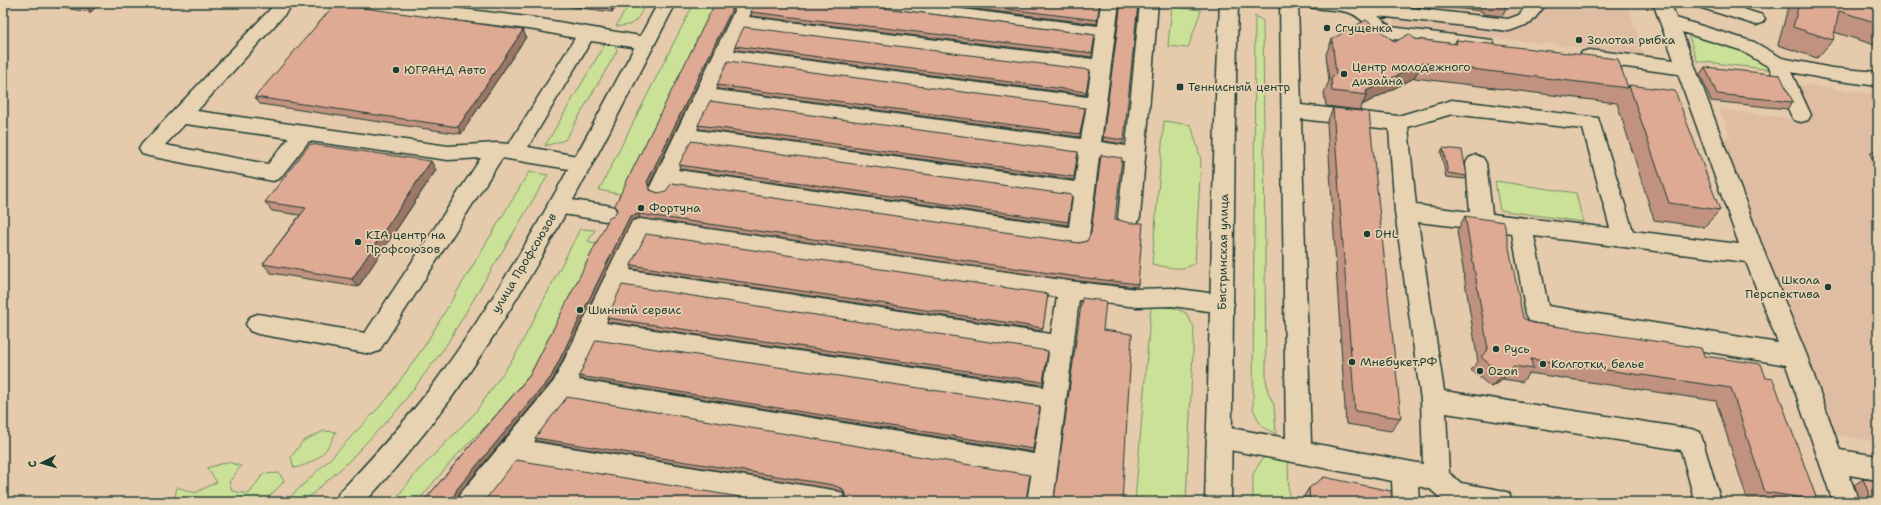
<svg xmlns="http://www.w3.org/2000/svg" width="1881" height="505" viewBox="0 0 1881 505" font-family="'Shantell Sans',sans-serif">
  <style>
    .built { fill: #dfbda2 }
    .green { fill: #cae197; stroke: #748f66 }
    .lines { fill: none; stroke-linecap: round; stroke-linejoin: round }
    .minor-casing { stroke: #1f3d34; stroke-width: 3 }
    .major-casing { stroke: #1f3d34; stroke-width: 3 }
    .minor { fill: #e7d2b1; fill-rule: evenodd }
    .major { fill: #e7d2b1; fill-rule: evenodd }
    .wall { fill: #c0927f; stroke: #1f3d34 }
    .shaded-wall { fill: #9c7768; stroke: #1f3d34 }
    .building { fill: #dfaa94; stroke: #1f3d34 }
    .poi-dot { fill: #1f3d34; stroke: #e7d2b1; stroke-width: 1.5 }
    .labels { text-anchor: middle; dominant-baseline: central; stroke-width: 3.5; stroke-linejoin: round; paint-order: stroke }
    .poi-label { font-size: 12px; fill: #1f3d34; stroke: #e7d2b1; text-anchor: start }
    .street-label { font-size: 12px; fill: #1f3d34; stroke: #e7d2b1 }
  </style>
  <rect width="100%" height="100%" fill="#e5caab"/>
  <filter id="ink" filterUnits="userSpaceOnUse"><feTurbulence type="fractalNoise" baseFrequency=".025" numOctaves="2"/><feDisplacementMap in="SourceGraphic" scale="8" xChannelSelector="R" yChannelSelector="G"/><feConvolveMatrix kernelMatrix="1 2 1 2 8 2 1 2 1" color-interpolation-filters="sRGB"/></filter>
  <g filter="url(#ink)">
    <g class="built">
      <path d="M1390 3H1627L1644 55 1394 26Z"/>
      <path d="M1794 84 1878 94V442L1835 435 1722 138 1731 137 1719 109 1810 121Z"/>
    </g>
    <g class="green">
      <path d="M630 3H646C637 19 636 27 616 26Z"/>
      <path d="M694 3H718L624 195 599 190Z"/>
      <path d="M1172 7 1201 10 1188 48 1168 46Z"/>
      <path d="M1255 16 1263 21 1266 379 1268 392 1274 405 1276 434 1262 427 1253 409Z"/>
      <path d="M1688 33 1753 52 1773 70 1697 61Z"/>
      <path d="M605 44 615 45 617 51 565 140 545 146Z"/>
      <path d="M1164 121 1191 125 1201 160 1195 263C1182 272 1167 267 1152 264Z"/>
      <path d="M529 172 548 175 445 347 399 408 345 465 303 502H285L331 458 387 399 425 345Z"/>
      <path d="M1495 181 1576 193 1583 222 1500 210Z"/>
      <path d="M580 229 595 230 588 241 599 245 532 379 456 456 417 502H393L416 473 474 414 515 356Z"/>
      <path d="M1151 305 1175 308 1186 313 1194 327 1186 502H1135Z"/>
      <path d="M324 431 336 432C327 452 317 463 294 468L291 457 303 441Z"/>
      <path d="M1277 456 1288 458 1289 502H1253V474L1263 458Z"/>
      <path d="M228 462 241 466 229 482 232 491 249 494 263 474 279 473 284 481 264 502H174L177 487 195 493 217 482 207 468Z"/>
    </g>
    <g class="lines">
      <g class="minor-casing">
        <g id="minor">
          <path d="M276 3H295L197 111 448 146 497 143 509 144 575 38 535 30 367 9 361 7 358 3H413L535 18 646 37 653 39 655 43 653 47 646 49 591 41 528 147 588 158 591 163 588 168 581 171 502 158 379 351 371 354 258 334 250 331 246 324 250 317 258 314 365 333 481 158 448 160 309 141 280 178 273 181 149 156 142 154 139 149 142 144ZM185 124 289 138 268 164 165 145Z"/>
          <path d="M738 3H756L749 17 1093 59 1096 38 868 9 862 7 859 3H914L1098 26 1101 3H1119L1101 142 1126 146 1140 3H1158L1140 217 1137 223 1129 225 1121 223 1118 217 1124 161 1099 157 1089 237 1086 243 1078 245 672 185 667 193 660 195 653 193 650 187ZM744 29 1091 72 1087 97 734 51ZM728 63 1086 110 1081 139 716 90ZM710 103 1079 154 1075 182 697 130ZM691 143 1073 197 1069 227 678 170Z"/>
          <path d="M1280 3H1298L1301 105 1398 116 1452 100 1598 118 1633 231 1739 244 1678 74 1589 62 1582 60 1580 56 1582 52 1589 50 1674 60 1653 3H1671L1676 18 1754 42 1782 58 1832 68 1878 72V86L1832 80 1791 72 1811 115 1808 120 1801 122 1794 120 1791 115 1769 67 1740 50 1682 32 1765 254 1807 356 1840 450 1878 456V480L1849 475 1859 502H1833L1786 365 1538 323 1530 321 1526 314 1512 233 1418 222 1444 391 1691 429 1700 432 1721 502H1695L1681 450 1446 413 1449 473 1461 483 1500 490 1509 493 1513 502H1445L1430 489 1418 486 1419 502H1393L1392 481 1219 448 1210 445 1206 437 1210 429 1219 426 1286 438ZM1452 114 1583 129 1610 228 1492 214 1486 163 1483 158 1476 155 1469 158 1466 163 1470 212 1416 205 1408 127ZM1301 119 1389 129 1395 212 1421 400 1423 464 1311 443ZM1534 236 1746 262 1778 343 1548 306Z"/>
          <path d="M1307 3H1367L1508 19 1519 15 1528 3H1547L1531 23 1509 31 1378 16 1391 27 1492 40 1494 44 1492 48 1485 50 1386 38C1371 34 1363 17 1350 13 1338 9 1323 10 1310 7Z"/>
          <path d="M1696 3H1724L1762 15 1765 19 1762 23 1756 25 1699 7Z"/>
          <path d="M558 198 606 205 614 207 617 213 614 219 606 221 550 212 547 206 550 200Z"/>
          <path d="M640 219 1069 281 1137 289 1172 288 1223 295 1231 297 1234 304 1231 311 1223 313 1172 306 1137 307 1079 300 1053 502H1027L1031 477 568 399 534 442 833 490 842 493 846 502H759L518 462 486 502H457L461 493 554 381 629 227 632 221ZM646 236 1057 297 1051 334 630 270ZM623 287 1049 353 1044 387 606 323ZM597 342 1041 408 1034 454 579 380Z"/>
        </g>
      </g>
      <g class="major-casing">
        <g id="major">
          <path d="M658 3H676C607 135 539 276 452 397 425 434 396 468 365 502H335L339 493C373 457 406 421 436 381 522 263 589 132 658 3Z"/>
          <path d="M1220 3H1238L1235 121 1231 502H1205L1215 121Z"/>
        </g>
      </g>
      <use href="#minor" class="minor"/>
      <use href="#major" class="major"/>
    </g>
    <g class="wall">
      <path d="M34 3H100L91 12 35 4Z"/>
      <path d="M541 3H618L612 12Z"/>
      <path d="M737 3 649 186 650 190 658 193 1079 243 1087 241 1115 219 1138 284 1137 287 1069 280 640 218 632 220 553 380 460 492 456 500H758L846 499 843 492 833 489 537 441 535 438 1026 500H1053L1103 330 1122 502H423L530 375 614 216Z"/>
      <path d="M926 3H1100L1097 24Z"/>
      <path d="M1120 3H1138L1123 144 1103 141Z"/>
      <path d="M1414 3H1507V6L1502 16 1483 14 1482 11 1436 6 1434 9 1415 7Z"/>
      <path d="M1773 3H1873L1878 5V46L1834 32 1833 40 1817 58 1778 45 1788 8Z"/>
      <path d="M860 4 868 6 1095 35 1092 57 751 16V12Z"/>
      <path d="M523 30 526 37 461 134 260 104 255 97Z"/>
      <path d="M1332 39 1395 42 1415 39 1454 44 1456 40 1628 88 1629 85 1720 210 1704 227 1654 220 1617 103 1414 78 1362 105 1360 110 1326 106 1324 93 1329 81 1326 54Z"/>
      <path d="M735 46 1090 70 1086 95 736 50Z"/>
      <path d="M1705 67 1793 102 1787 109 1711 101 1700 74Z"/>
      <path d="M717 85 1085 108 1080 137 718 89Z"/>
      <path d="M1333 108 1401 418 1391 431 1346 424 1327 123Z"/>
      <path d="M698 125 1078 152 1074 180 699 129Z"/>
      <path d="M1878 146V171L1870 154Z"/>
      <path d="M1443 148 1467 176 1465 179 1446 177 1441 152Z"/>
      <path d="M679 165 1072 195 1068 225 680 169Z"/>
      <path d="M436 170 358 287 271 273 263 264 300 215 272 211 265 202Z"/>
      <path d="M1465 216 1523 318 1533 323 1704 356 1766 378 1817 500 1813 502H1748L1716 401 1529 373 1522 382 1503 379 1491 387 1471 370 1478 362 1457 231Z"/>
      <path d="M631 265 1048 294 1042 331 632 269Z"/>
      <path d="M607 318 1048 351 1043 385 608 322Z"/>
      <path d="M579 376 1040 406 1033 452 581 379Z"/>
      <path d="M1863 479 1878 502H1860V501L1854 485Z"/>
      <path d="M1309 488 1392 502H1304V496Z"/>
    </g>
    <g class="shaded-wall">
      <path d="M93 3H100L91 12 88 8Z"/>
      <path d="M614 3H618L612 12 611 8Z"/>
      <path d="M735 3H737L649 186 647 182Z"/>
      <path d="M523 30 526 37 461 134 458 127Z"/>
      <path d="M1422 63 1414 78 1362 105 1367 95 1366 91Z"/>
      <path d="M431 161 436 170 358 287 352 279Z"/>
      <path d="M639 214 640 218 632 220 553 380 460 492 456 501V502L453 498 457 489 551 377 630 216Z"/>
      <path d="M1514 366 1503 379 1491 387 1502 375Z"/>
    </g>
    <g class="building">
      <path d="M49 3H93L88 8Z"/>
      <path d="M570 3H614L611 8Z"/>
      <path d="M715 3H735L647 182 650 190 658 193 666 191 672 183 1079 243 1087 241 1091 233 1101 155 1122 158 1115 219 1130 223H1143L1138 284 1070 276 639 214 630 216 551 377 457 489 453 498 454 500H485L516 460 758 500 847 499 843 489 833 485 535 438 567 397 1030 475 1026 500H1054L1082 298 1106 301 1103 330 1132 334 1122 502H423L530 375 609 218 614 216 617 210 615 205Z"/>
      <path d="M754 3H860V4L868 6 1095 35 1092 53 751 12Z"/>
      <path d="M958 3H1100L1097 20Z"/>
      <path d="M1121 3H1138L1124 140 1103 137Z"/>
      <path d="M1488 3H1507V6L1488 4Z"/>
      <path d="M1799 3H1873L1878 5V23L1839 11 1833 40 1793 27Z"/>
      <path d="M335 4 523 30 458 127 255 97Z"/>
      <path d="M1366 20 1395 42 1409 34 1415 39 1457 44 1456 40 1618 59 1628 88 1422 63 1366 91 1367 95 1332 91 1331 77 1336 74 1332 39Z"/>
      <path d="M744 27 1090 70 1086 92 735 46Z"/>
      <path d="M728 61 1085 108 1080 134 717 85Z"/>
      <path d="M1705 67 1780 75 1793 102 1717 94Z"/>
      <path d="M1629 85 1675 91 1720 210 1669 203Z"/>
      <path d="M710 101 1078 152 1074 177 698 125Z"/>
      <path d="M1333 108 1369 112 1401 418 1355 411Z"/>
      <path d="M691 141 1072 195 1068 222 679 165Z"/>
      <path d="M310 144 431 161 352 279 263 264 306 208 265 202Z"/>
      <path d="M1443 148 1462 150 1467 176 1448 173Z"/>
      <path d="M1465 216 1504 222 1523 318 1533 323 1701 348 1704 356 1761 364 1766 378 1773 379 1817 500 1765 492 1731 388 1531 359 1533 369 1514 366 1502 375 1481 357 1488 349Z"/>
      <path d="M646 234 1048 294 1043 328 631 265Z"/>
      <path d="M622 285 1048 351 1043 382 607 318Z"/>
      <path d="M596 340 1040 406 1033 449 579 376Z"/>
      <path d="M1324 477 1391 491 1392 502H1310L1309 488Z"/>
      <path d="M1863 479 1878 481V502H1869L1867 498 1870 496Z"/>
    </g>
  </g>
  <g class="poi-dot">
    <circle cx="1327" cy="28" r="4"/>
    <circle cx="1579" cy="40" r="4"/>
    <circle cx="396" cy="70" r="4"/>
    <circle cx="1344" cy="74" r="4"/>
    <rect x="1176" y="83" width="8" height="8" rx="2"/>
    <circle cx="641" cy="208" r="4"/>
    <circle cx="1367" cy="234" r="4"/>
    <circle cx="358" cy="242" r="4"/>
    <circle cx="1828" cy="287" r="4"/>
    <circle cx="580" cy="310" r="4"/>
    <circle cx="1496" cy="349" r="4"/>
    <circle cx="1352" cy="362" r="4"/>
    <circle cx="1543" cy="364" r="4"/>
    <circle cx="1480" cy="371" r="4"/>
  </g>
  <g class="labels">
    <g class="poi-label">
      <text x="1335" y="28">Сгущенка</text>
      <text x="1587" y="40">Золотая рыбка</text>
      <text x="1352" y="67">Центр молодежного<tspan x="1352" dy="14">дизайна</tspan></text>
      <text x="404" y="70">ЮГРАНД Авто</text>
      <text x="1188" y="87">Теннисный центр</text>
      <text x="649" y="208">Фортуна</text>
      <text x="1375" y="234">DHL</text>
      <text x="366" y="235">KIA центр на<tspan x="366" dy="14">Профсоюзов</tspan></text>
      <text x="1820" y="280" text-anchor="end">Школа<tspan x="1820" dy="14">Перспектива</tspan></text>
      <text x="588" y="310">Шинный сервис</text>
      <text x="1504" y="349">Русь</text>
      <text x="1360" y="362">Мнебукет.РФ</text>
      <text x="1551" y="364">Колготки, белье</text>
      <text x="1488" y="371">Ozon</text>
    </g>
    <g class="street-label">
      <text transform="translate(1223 252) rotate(-89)">Быстринская улица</text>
      <text transform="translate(524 263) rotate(-59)">улица Профсоюзов</text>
    </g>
  </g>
  <rect width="1881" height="505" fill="none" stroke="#e7d2b1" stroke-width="16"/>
  <rect x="8" y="8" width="1865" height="489" fill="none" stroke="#1f3d34" stroke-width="1.5" filter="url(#ink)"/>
  <g transform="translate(42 463) rotate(264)" stroke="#e7d2b1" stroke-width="3" paint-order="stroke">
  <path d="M0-3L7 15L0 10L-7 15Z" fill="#1f3d34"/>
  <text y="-6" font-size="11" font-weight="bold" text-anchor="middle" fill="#1f3d34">С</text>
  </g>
</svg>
